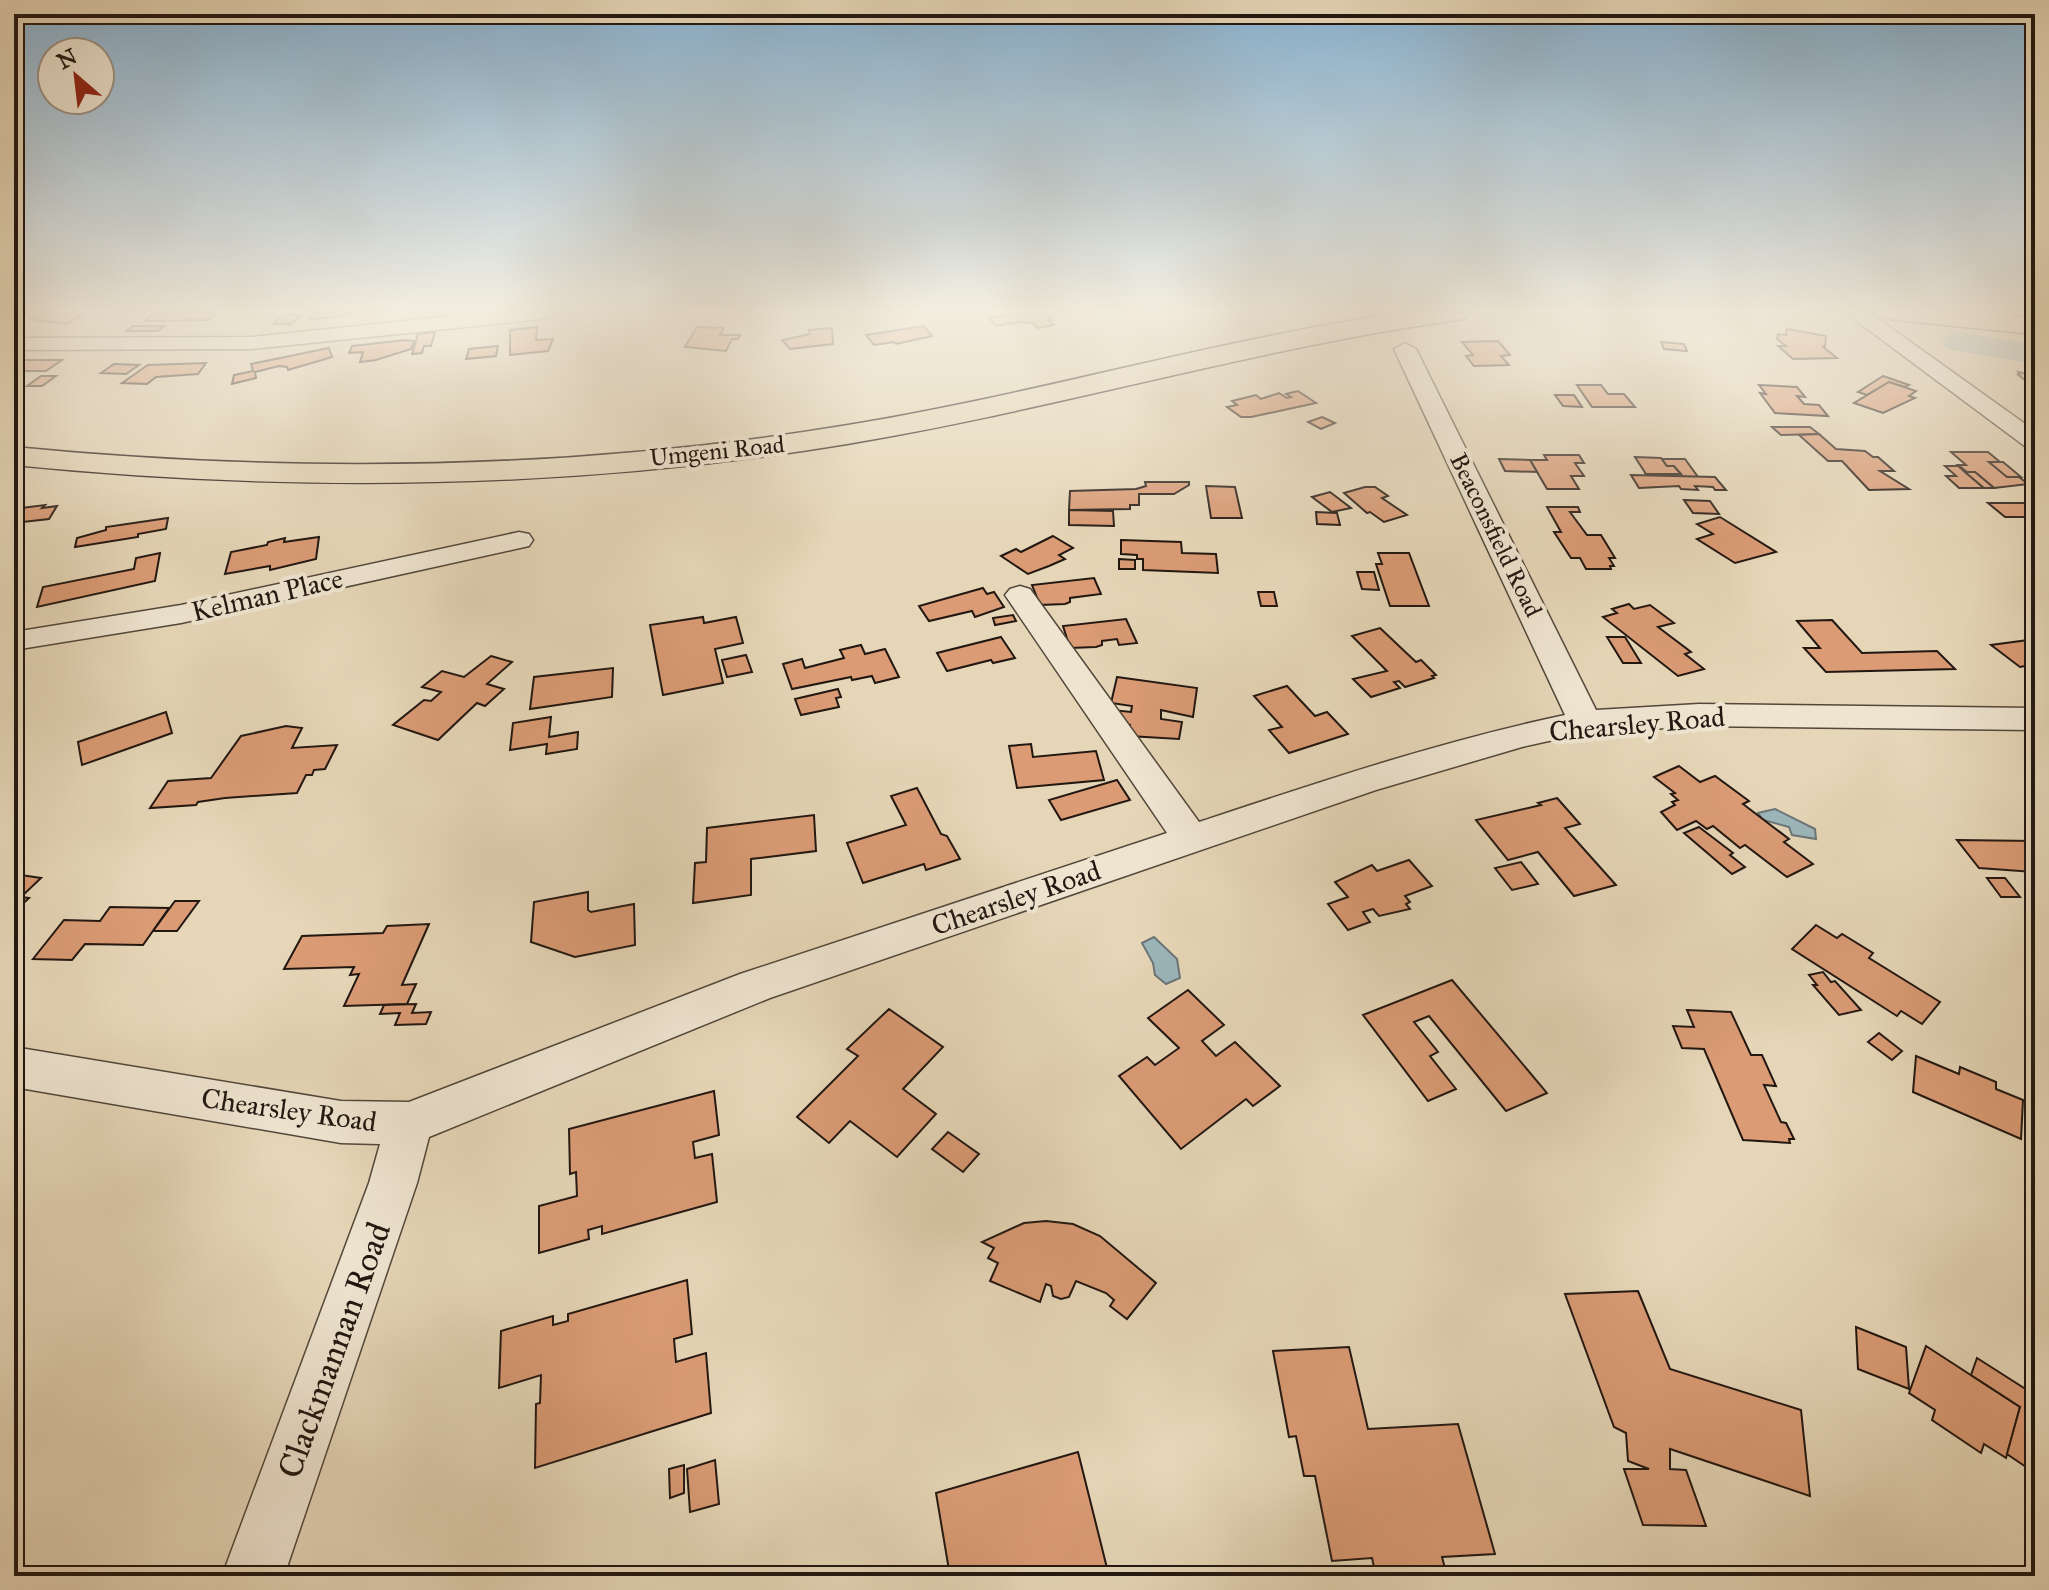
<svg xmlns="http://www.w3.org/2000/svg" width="2049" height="1590" viewBox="0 0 2049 1590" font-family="'IM FELL Great Primer',serif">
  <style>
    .water { fill: #9cb6bb; stroke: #6b7677; stroke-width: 2 }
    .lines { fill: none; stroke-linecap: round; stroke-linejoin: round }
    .river { fill: #9cb6bb; fill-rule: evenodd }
    .building { fill: #da9b75; stroke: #221711; stroke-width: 2 }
    .minor-casing { stroke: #53473a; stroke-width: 3 }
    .highway-casing { stroke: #221711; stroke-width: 3 }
    .minor { fill: #eee4d0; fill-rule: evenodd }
    .highway { fill: #e5d6b7; fill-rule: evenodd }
    .labels { text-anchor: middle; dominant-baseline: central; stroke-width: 8; stroke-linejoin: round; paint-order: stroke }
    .far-street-label { font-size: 24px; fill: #221711; stroke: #eee4d0 }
    .street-label { font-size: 28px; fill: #221711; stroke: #eee4d0 }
    .near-street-label { font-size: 34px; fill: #221711; stroke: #eee4d0 }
  </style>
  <rect width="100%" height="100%" fill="#e5d6b7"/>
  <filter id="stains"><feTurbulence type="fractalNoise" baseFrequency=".0025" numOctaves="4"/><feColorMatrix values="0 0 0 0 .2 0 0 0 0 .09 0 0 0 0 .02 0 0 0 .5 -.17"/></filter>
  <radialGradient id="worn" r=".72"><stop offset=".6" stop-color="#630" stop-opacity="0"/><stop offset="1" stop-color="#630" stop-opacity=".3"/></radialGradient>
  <g class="water">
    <path d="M1775 809 1815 829 1816 839 1792 835 1789 827 1763 820 1758 813Z"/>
    <path d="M1154 937 1177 959 1180 978 1166 984 1155 975 1153 963 1142 943Z"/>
  </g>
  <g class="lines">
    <path class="river" d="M1958 332 2035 344V364L1947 349 1942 342 1947 335Z"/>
  </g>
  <g class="building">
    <path d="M44 313H88L65 324 31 319Z"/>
    <path d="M155 313H217L209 320 145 321Z"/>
    <path d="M311 313H361L309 320Z"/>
    <path d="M1016 313H1045L1053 320H1048L1054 325 1038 328 1032 323 1019 322 997 326 988 318Z"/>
    <path d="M284 315H302L291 324H273Z"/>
    <path d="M133 326H164L158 331H126Z"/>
    <path d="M924 326 932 336 896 344 894 342 874 345 866 335Z"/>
    <path d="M537 327 536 340 553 339 548 351 510 355V330Z"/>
    <path d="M697 327 724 328 720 335H740L738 339H732L726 351 685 347Z"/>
    <path d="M832 328 833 344 790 349 782 340 810 334 809 330Z"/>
    <path d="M1787 329 1826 336 1825 347 1822 346 1837 358 1793 359 1778 346H1786L1777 339 1778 334 1786 335Z"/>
    <path d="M435 332 431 346H424L422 353 412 354 418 334Z"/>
    <path d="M406 340 414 341 411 349 376 360 360 362 363 352 349 353 352 346Z"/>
    <path d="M1498 341 1510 355 1501 356 1509 365 1474 366 1466 356 1473 355 1462 342Z"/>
    <path d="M1661 342 1684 344 1687 351 1664 349Z"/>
    <path d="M498 346 496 356 466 359 469 349Z"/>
    <path d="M329 348 332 357 288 370 287 367 279 366 255 372 256 378 232 384 234 375 253 371 251 364Z"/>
    <path d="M14 360H62L46 371H14Z"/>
    <path d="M206 363 198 374 156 377 147 384 122 383 148 365Z"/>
    <path d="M114 364 139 365 126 374 101 373Z"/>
    <path d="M2018 372 2035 375V388L2017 374 2020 375Z"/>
    <path d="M41 376H56L42 386H27Z"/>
    <path d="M1883 376 1909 385 1905 387 1889 382 1867 395 1858 392Z"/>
    <path d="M1889 382 1916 391 1909 396 1915 398 1883 413 1854 403Z"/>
    <path d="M1577 385H1601L1608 394H1624L1635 407H1592Z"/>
    <path d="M1759 385 1797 387 1805 397 1797 396 1804 404 1819 405 1828 416 1775 413 1760 393 1766 394Z"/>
    <path d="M1298 391 1316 403 1251 417H1241L1227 407 1237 405 1232 401 1256 395 1261 399 1279 393 1287 398 1291 397 1286 394Z"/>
    <path d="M1555 395H1574L1582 407 1563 406Z"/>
    <path d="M1322 417 1335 423 1321 429 1308 422Z"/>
    <path d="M1772 427H1810L1819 434 1781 435Z"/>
    <path d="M1819 434 1836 449 1865 451 1873 457H1878L1894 471H1880L1909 489 1869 490 1842 461H1828L1799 435Z"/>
    <path d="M1951 452H1988L2000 462H1989L2008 477H2019L2028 484 1994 488 1975 472H1967L1958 465H1966Z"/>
    <path d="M1544 455H1579L1584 463H1575L1584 476H1571L1579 489H1547L1530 460H1547Z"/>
    <path d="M1635 457 1661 458 1667 466H1674L1681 474H1646Z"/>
    <path d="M1499 459 1530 460 1537 472 1505 471Z"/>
    <path d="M1662 459H1685L1698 477 1648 476 1646 474H1681L1674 466H1667Z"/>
    <path d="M1989 462H2003L2021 477H2007Z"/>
    <path d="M1945 466H1958L1984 488H1959L1946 476H1956Z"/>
    <path d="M1965 472H1975L1994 488H1984Z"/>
    <path d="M1631 475 1715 477 1726 490H1715L1713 487 1695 486 1698 490 1681 489 1679 486 1639 488Z"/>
    <path d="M1145 482H1189V485L1174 494H1139V505H1130V509L1069 510 1070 491 1136 489 1146 486Z"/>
    <path d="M1206 486 1235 487 1242 518H1211Z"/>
    <path d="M1365 487H1375L1388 496 1382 498 1407 515 1384 522 1370 512 1367 513 1344 493Z"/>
    <path d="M1330 492 1351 508 1332 512 1312 497Z"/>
    <path d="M1684 500 1710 501 1719 514 1693 513Z"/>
    <path d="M1988 503H2035V517H2005Z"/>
    <path d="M45 505 42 508 57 506 49 519 14 523V509Z"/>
    <path d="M1547 507H1578L1580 512H1570L1587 535H1601L1615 558H1609L1614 566H1610L1611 569H1586L1580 558H1571L1554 532H1561Z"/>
    <path d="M1069 510 1113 511 1114 526 1069 525Z"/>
    <path d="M1316 512 1337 513 1340 525 1317 524Z"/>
    <path d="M1720 517 1776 552 1735 563 1697 539 1713 534 1697 524Z"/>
    <path d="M168 518 166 529 138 534V537L75 547 77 538 106 530V527Z"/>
    <path d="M1053 536 1073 548 1059 555 1065 559 1049 566 1028 574 1001 556 1016 549 1021 552Z"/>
    <path d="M319 537 316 559 270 570V566L225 574 231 552 267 545 268 542 285 538 284 542Z"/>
    <path d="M1121 540 1181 542 1182 553 1216 554 1218 573 1143 570V559H1137V555L1121 554Z"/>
    <path d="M160 553 155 581 37 607 43 587 134 569 136 558Z"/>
    <path d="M1378 553H1409L1429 606H1390L1376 564H1382Z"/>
    <path d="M1119 559 1135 560V569H1119Z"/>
    <path d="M1357 572H1374L1379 590 1362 589Z"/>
    <path d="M1094 578 1101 594 1070 598V602L1065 604 1040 605 1032 585Z"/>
    <path d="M983 588 987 594 994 592 1004 607 975 617 972 611 929 621 919 606Z"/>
    <path d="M1258 592H1274L1277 606H1261Z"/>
    <path d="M1629 604 1634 609 1650 605 1674 623 1658 627 1691 652 1685 654 1704 669 1678 676 1603 617 1617 613 1612 609Z"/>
    <path d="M1013 615 1016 621 995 625 993 618Z"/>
    <path d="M703 617 704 623 736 617 743 643 715 649 723 683 663 695 650 625Z"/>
    <path d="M1126 619 1137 643 1119 645 1117 639 1102 641V645L1096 647 1070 648 1063 626Z"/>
    <path d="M1832 620 1862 653 1937 651 1955 669 1826 672 1804 648H1820L1797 621Z"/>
    <path d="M1380 628 1416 662 1421 660 1436 675 1432 676 1434 678 1405 687 1399 681 1394 682 1400 688 1371 697 1353 679 1387 671 1352 636Z"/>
    <path d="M2035 632V664L2020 667 1991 645 2028 640Z"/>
    <path d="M1001 637 1015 658 993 663 991 660 947 671 937 653Z"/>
    <path d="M1607 637H1625L1641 663H1623Z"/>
    <path d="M861 645 865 654 885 649 899 677 875 683 872 676 852 680 851 677 792 689 783 664 802 659 805 668 844 658 840 650Z"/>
    <path d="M746 655 752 672 727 677 722 660Z"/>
    <path d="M491 656 512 662 487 684 504 689 485 706 477 703 438 740 393 725 424 700 431 701 441 692 422 687 442 671 464 677Z"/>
    <path d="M613 668 612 697 530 709 534 677Z"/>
    <path d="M1117 677 1197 688 1193 717 1161 710V719L1182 722 1179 739 1129 736 1130 725 1109 723 1112 710 1131 712 1132 706 1111 703Z"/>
    <path d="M1287 686 1315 716 1327 712 1348 734 1289 753 1269 730 1282 727 1254 696Z"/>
    <path d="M838 689 841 697 836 698 839 707 801 715 795 699Z"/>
    <path d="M166 712 172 733 82 765 78 742Z"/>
    <path d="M551 717 549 737 578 732 577 749 546 754 547 744 510 750 513 723Z"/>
    <path d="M286 726 302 728 292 748 337 745 325 769 314 770 312 775H306L297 793 225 798 198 802 196 805 150 808 168 781 211 778 241 736Z"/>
    <path d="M1031 744 1033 757 1096 751 1104 780 1017 788 1009 746Z"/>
    <path d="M1679 766 1700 782 1715 776 1749 801 1743 804 1789 839 1784 842 1813 864 1787 877 1745 845 1740 848 1713 826 1707 829 1696 821 1677 830 1661 812 1675 805 1672 802 1678 800 1671 794 1675 793 1654 777Z"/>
    <path d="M1117 780 1130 800 1061 820 1049 800Z"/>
    <path d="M917 788 941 834 947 836 960 859 926 870 924 864 863 883 847 843 906 825 891 796Z"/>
    <path d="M1557 798 1580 824 1565 828 1616 885 1574 896 1538 852 1508 860 1476 820 1541 805 1538 803Z"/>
    <path d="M814 815 816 851 751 859V895L693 903 695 863 706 862 707 828Z"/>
    <path d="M1699 827 1733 853 1730 855 1745 867 1732 874 1684 833Z"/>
    <path d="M1957 840 2035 841V872L1979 868Z"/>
    <path d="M1409 860 1432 886 1405 896 1410 902 1406 904 1410 909 1379 916 1373 909 1363 912 1370 922 1348 930 1328 904 1348 897 1335 882 1372 865 1377 871Z"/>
    <path d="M1521 862 1538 884 1512 890 1495 868Z"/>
    <path d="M14 874 41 878 21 897 29 898 14 912Z"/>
    <path d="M1987 878H2005L2020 897H2001Z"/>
    <path d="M588 892V910L591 912 634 904 635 945 575 957 531 942 534 902Z"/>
    <path d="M175 901H199L177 931H153Z"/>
    <path d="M110 907 169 908 143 945 85 944 72 960 33 959 64 920 100 921Z"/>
    <path d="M429 924 402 985 416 984 407 1004 344 1006 359 974 350 975 354 967 284 969 302 936 383 933 387 926Z"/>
    <path d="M1816 925 1837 938 1842 934 1873 953 1869 958 1940 1002 1922 1024 1901 1011 1897 1016 1792 949Z"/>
    <path d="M1823 972 1831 982 1835 981 1861 1010 1839 1015 1813 985H1817L1809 975Z"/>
    <path d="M1452 980 1547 1093 1506 1111 1429 1016 1414 1022 1438 1052 1430 1056 1456 1089 1428 1101 1363 1015Z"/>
    <path d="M1188 990 1224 1025 1202 1041 1216 1056 1235 1042 1280 1086 1253 1106 1246 1099 1181 1149 1119 1076 1147 1057 1155 1065 1179 1048 1148 1018Z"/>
    <path d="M416 1004 412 1013 431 1012 426 1024 395 1025 400 1013 380 1014 384 1005Z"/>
    <path d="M889 1009 943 1047 903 1089 936 1114 897 1157 850 1121 829 1143 797 1117 858 1056 847 1049Z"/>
    <path d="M1687 1010 1731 1012 1751 1055H1762L1776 1086 1764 1085 1781 1122 1786 1123 1794 1139H1789L1790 1143 1743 1140 1704 1049 1682 1048 1673 1026 1694 1027Z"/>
    <path d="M1879 1033 1902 1051 1892 1060 1868 1042Z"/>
    <path d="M1916 1056 1959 1074 1960 1067 1996 1082V1089L2023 1100 2021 1139 1913 1092Z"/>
    <path d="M714 1091 719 1135 693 1142 695 1158 712 1154 717 1202 602 1234V1226L588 1230 589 1239 539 1253V1206L577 1196 576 1172 570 1174 569 1129Z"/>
    <path d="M948 1132 979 1154 963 1172 932 1149Z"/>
    <path d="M1046 1221 1073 1224 1100 1236 1156 1283 1127 1319 1110 1306 1114 1300 1106 1293 1076 1281 1069 1297 1061 1299 1053 1296 1051 1286 1046 1284 1040 1302 990 1281 998 1263 988 1258 994 1248 982 1242 1024 1223Z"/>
    <path d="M687 1280 692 1334 674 1339 676 1362 706 1353 711 1413 535 1468 536 1404 540 1403 541 1375 499 1388 501 1331 553 1316V1325L568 1321V1314Z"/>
    <path d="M1638 1291 1670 1369 1801 1410 1810 1496 1670 1449V1469L1686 1470 1706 1526 1643 1525 1624 1469H1649L1628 1461 1626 1433 1614 1427 1565 1294Z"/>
    <path d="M1856 1327 1906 1347 1909 1389 1858 1369Z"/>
    <path d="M1926 1346 2020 1407 2006 1458 1984 1444 1981 1453 1932 1420 1935 1410 1909 1393Z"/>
    <path d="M1349 1347 1368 1429 1458 1424 1495 1554 1442 1557 1447 1576H1376L1372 1558 1332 1561 1315 1476H1304L1296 1436 1289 1437 1273 1351Z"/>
    <path d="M1977 1358 2035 1395V1448L2029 1469 2007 1454 2020 1407 1971 1375Z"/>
    <path d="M1078 1452 1109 1576H950L936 1493Z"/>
    <path d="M715 1460 719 1504 690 1512 687 1469Z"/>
    <path d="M684 1465V1493L670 1498 669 1469Z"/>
  </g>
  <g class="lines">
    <g class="minor-casing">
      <g id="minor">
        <path d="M481 313H553L543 319 251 349 14 350V338L251 337Z"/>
        <path d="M1846 313H1870L2035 431V449L2026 447Z"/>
        <path d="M1405 343 1416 349 1596 710 1699 704 2035 708V730L1699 726 1585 733 1522 747 1376 790 770 998 429 1137 417 1183 284 1576H222L369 1183 380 1144 341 1143 14 1087V1047L341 1101 409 1102 740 974 1167 833 1005 595 1010 589 1020 586 1030 589 1199 822C1320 782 1441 741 1565 715L1394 349Z"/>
        <path d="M519 532 529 534 533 540 529 546 181 623 14 650V632L181 605Z"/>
      </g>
    </g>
    <g class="highway-casing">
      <g id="highway">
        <path d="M1399 313H1469L1466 318 1457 320C1251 349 1052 410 847 444 569 490 294 493 14 465V447C292 474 572 471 848 425 1033 395 1214 340 1399 313Z"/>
        <path d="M1883 313H1979L2035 318V334L1895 320 1886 318Z"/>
      </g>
    </g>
    <use href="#minor" class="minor"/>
    <use href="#highway" class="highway"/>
  </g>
  <linearGradient id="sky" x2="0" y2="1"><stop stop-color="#89b5d6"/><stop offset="0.58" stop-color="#f3eddf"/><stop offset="1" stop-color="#f3eddf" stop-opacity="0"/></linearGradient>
  <rect width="2049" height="536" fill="url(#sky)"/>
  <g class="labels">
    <g class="far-street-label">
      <text transform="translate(717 451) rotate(-6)">Umgeni Road</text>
      <text transform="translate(1496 535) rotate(64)">Beaconsfield Road</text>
    </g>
    <g class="street-label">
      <text transform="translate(267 595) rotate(-13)">Kelman Place</text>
      <text transform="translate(1637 724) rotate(-5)">Chearsley Road</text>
      <text transform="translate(1016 898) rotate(-19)">Chearsley Road</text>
      <text transform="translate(289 1110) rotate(8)">Chearsley Road</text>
    </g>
    <g class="near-street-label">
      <text transform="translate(334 1350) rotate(-70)">Clackmannan Road</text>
    </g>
  </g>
  <rect width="2049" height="1590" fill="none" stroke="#e5d6b7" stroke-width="48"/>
  <rect x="16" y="16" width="2017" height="1558" fill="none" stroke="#221711" stroke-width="4"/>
  <rect x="24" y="24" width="2001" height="1542" fill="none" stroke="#221711" stroke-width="2"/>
  <g transform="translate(76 76) rotate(332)"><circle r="38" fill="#eee4d0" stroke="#9c9284" stroke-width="2"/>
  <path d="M0-6L14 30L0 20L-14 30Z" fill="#8f2418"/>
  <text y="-12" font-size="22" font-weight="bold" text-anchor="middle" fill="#221711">N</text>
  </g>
  <rect width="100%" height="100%" filter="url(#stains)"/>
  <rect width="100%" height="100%" fill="url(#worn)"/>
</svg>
